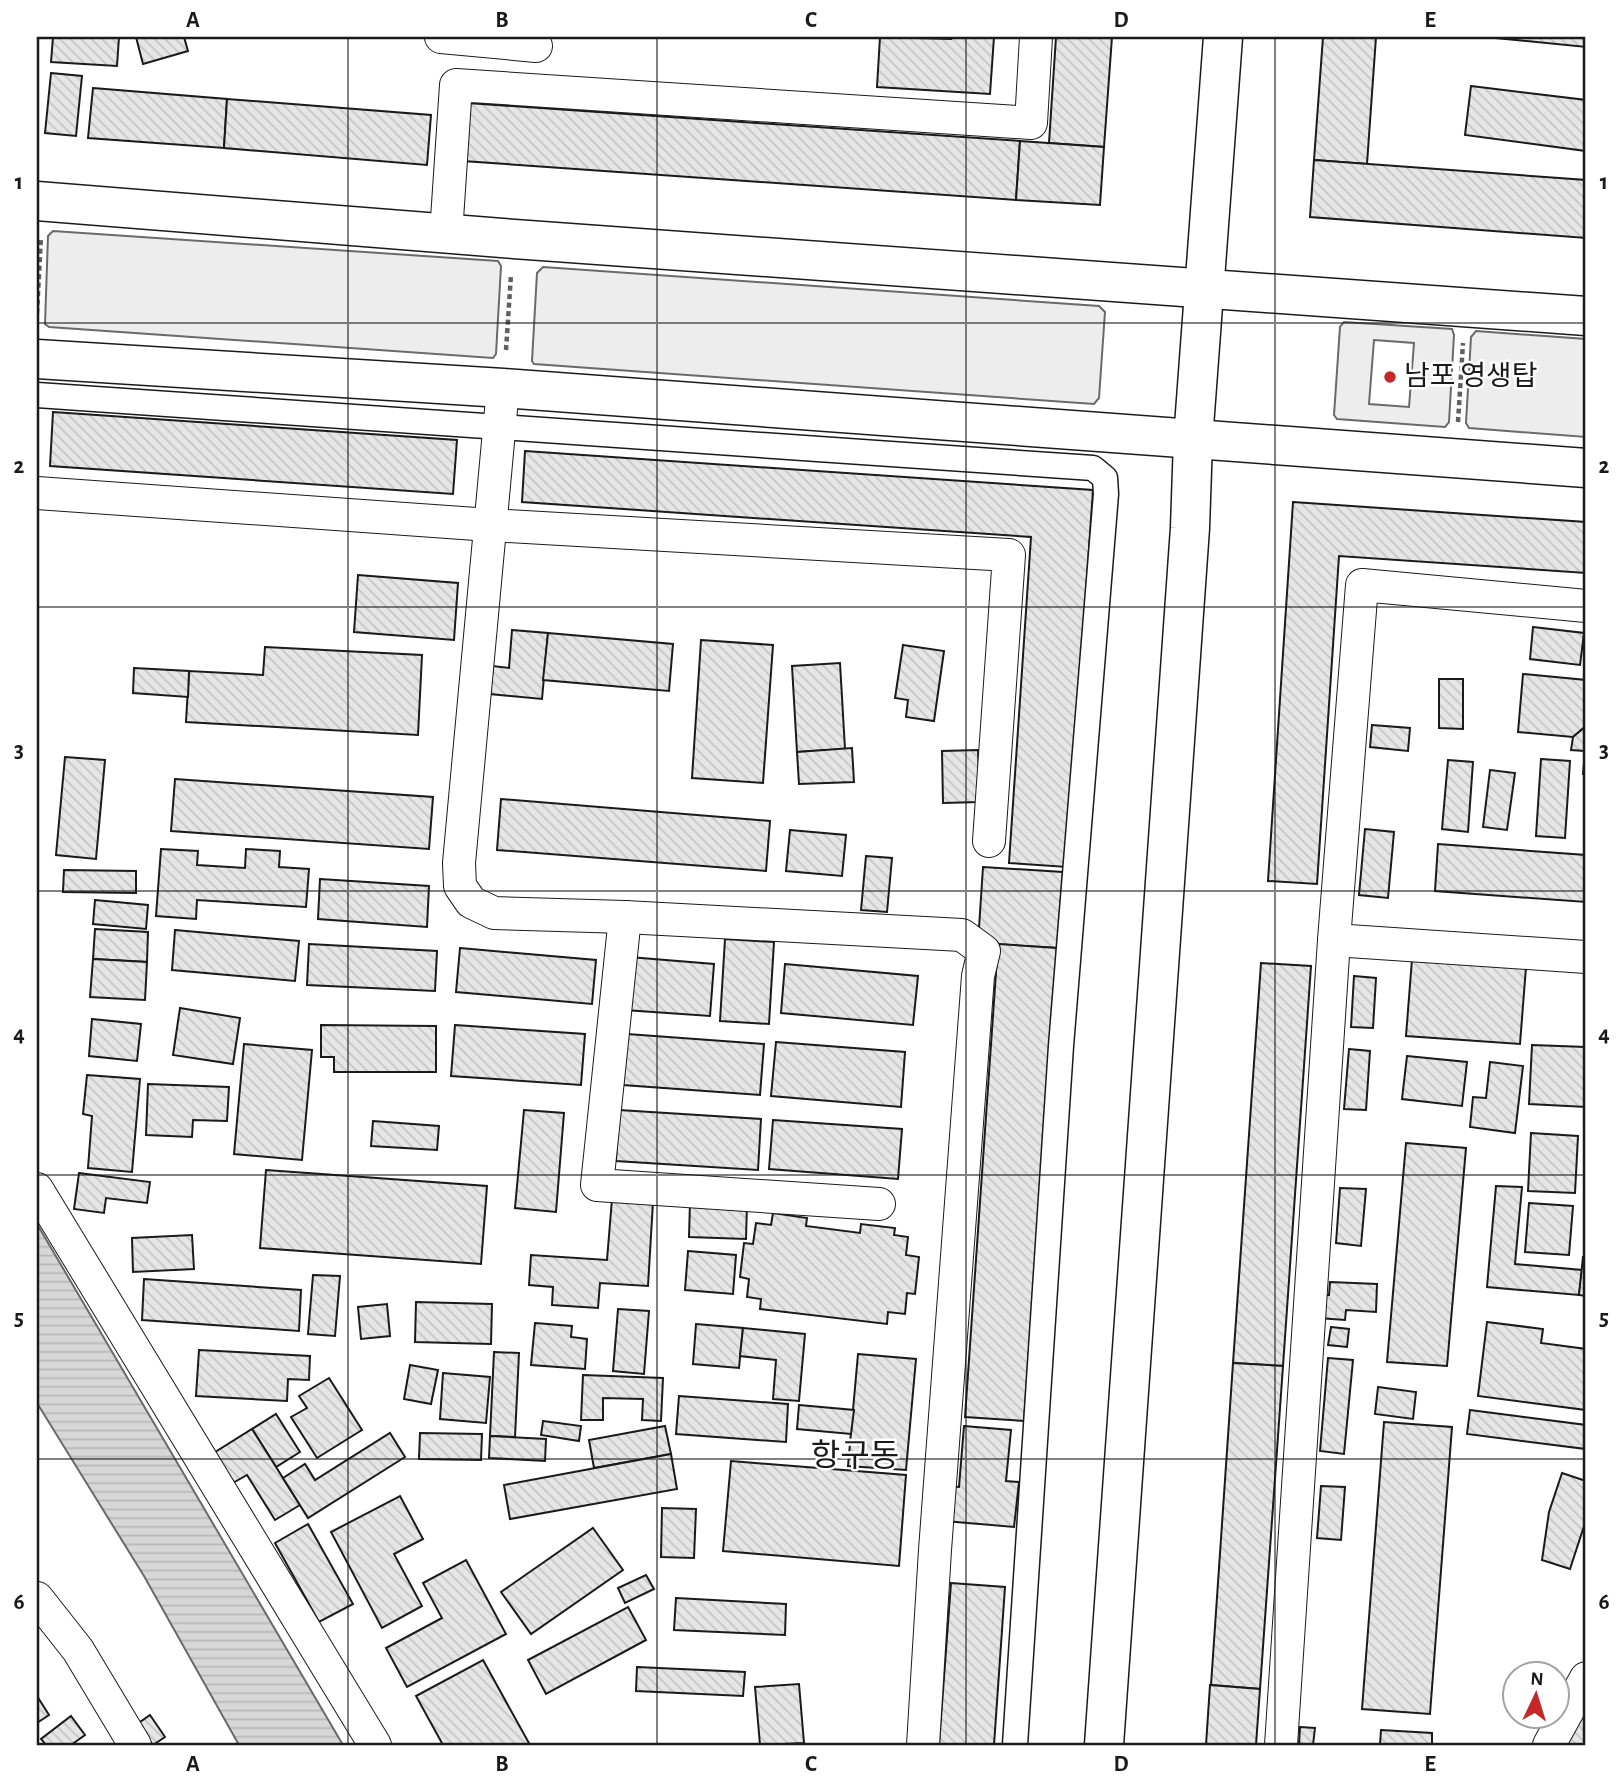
<svg xmlns="http://www.w3.org/2000/svg" width="1623" height="1782" viewBox="0 0 1623 1782" font-family="'Alegreya Sans','Noto Sans KR',sans-serif">
  <style>
    .built { fill: #ededed; stroke: #6a6a6a; stroke-width: 2; fill-rule: evenodd }
    .water { fill: url(#water-rules); stroke: #6a6a6a; stroke-width: 2 }
    .building { fill: url(#building-back-hatch); stroke: #1a1a1a; stroke-width: 2 }
    .lines { fill: none; stroke-linecap: round; stroke-linejoin: round }
    .pedestrian-casing { stroke: #1a1a1a; stroke-width: 27 }
    .minor-casing { stroke: #1a1a1a; stroke-width: 34 }
    .primary-casing { stroke: #1a1a1a; stroke-width: 41 }
    .path { stroke: #5f5f5f; stroke-width: 4.5; stroke-dasharray: 5 3.5; stroke-linecap: butt }
    .pedestrian { stroke: #fff; stroke-width: 24 }
    .minor { stroke: #fff; stroke-width: 32 }
    .primary { stroke: #fff; stroke-width: 38 }
    .grid { fill: none; stroke: #1a1a1a; stroke-width: 2; stroke-opacity: 0.55 }
    .poi-dot { fill: #c62828; stroke: #fff; stroke-width: 2.5 }
    .labels { text-anchor: middle; dominant-baseline: central; stroke-width: 5; stroke-linejoin: round; paint-order: stroke }
    .poi-label { font-size: 28px; fill: #1a1a1a; stroke: #fff; text-anchor: start }
    .quarter-label { font-size: 32px; fill: #1a1a1a; stroke: #fff }
    .neatline { fill: none; stroke: #1a1a1a; stroke-width: 2.5 }
    .grid-label { font-size: 23px; text-anchor: middle; font-weight: bold; fill: #1a1a1a }
  </style>
  <defs>
    <pattern id="water-rules" width="6" height="5" patternUnits="userSpaceOnUse" patternTransform="scale(1.75)"><rect width="6" height="5" fill="#d7d7d7"/><path d="M0 2.5h6" fill="none" stroke="#b8b8b8"/></pattern>
    <pattern id="building-back-hatch" width="6" height="6" patternUnits="userSpaceOnUse" patternTransform="scale(1.75)"><rect width="6" height="6" fill="#e6e6e6"/><path d="M-1 5l2 2M0 0l6 6M5-1l2 2" fill="none" stroke="#c5c5c5"/></pattern>
  </defs>
  <rect width="100%" height="100%" fill="#fff"/>
  <g class="built">
    <path d="M53 231 498 261 501 266 496 354 493 358 49 327 45 324 48 236Z"/>
    <path d="M543 267 1099 306 1105 312 1099 398 1094 404 534 364 532 361 537 273Z"/>
    <path d="M1344 322 1452 329 1454 335 1449 422 1445 427 1337 419 1334 415 1340 327ZM1374 340 1414 343 1409 407 1369 404Z"/>
    <path d="M1476 331 1586 339V437L1469 428 1466 423 1471 337Z"/>
  </g>
  <path class="water" d="M37 1224 343 1745H239L144 1576 37 1403Z"/>
  <g class="building">
    <path d="M53 37H119L117 66 51 62Z"/>
    <path d="M136 37H184L188 51 143 64Z"/>
    <path d="M880 37 951 39V37H994L990 94 877 87Z"/>
    <path d="M1056 37H1112L1104 147 1049 143Z"/>
    <path d="M1323 37H1376L1367 164 1314 160Z"/>
    <path d="M1485 37H1586V47Z"/>
    <path d="M51 73 82 76 76 136 45 133Z"/>
    <path d="M1471 86 1586 100V151L1465 135Z"/>
    <path d="M93 88 227 99 224 148 88 138Z"/>
    <path d="M227 99 431 115 427 165 224 148Z"/>
    <path d="M467 103 1020 141 1016 200 463 161Z"/>
    <path d="M1020 141 1104 147 1100 205 1016 200Z"/>
    <path d="M1314 160 1586 180V238L1310 217Z"/>
    <path d="M53 412 457 440 453 494 50 466Z"/>
    <path d="M525 451 1093 490 1067 867 1009 863 1031 537 522 502Z"/>
    <path d="M1293 502 1586 522V573L1339 556 1317 884 1268 881Z"/>
    <path d="M358 575 458 583 454 640 354 632Z"/>
    <path d="M1533 627 1584 633 1580 665 1530 659Z"/>
    <path d="M512 630 548 633 542 699 490 694 493 666 509 668Z"/>
    <path d="M548 633 673 644 669 691 543 680Z"/>
    <path d="M701 640 773 645 763 783 692 778Z"/>
    <path d="M903 645 944 651 934 721 906 717 908 700 895 698Z"/>
    <path d="M265 647 422 655 418 735 186 722 189 671 263 675Z"/>
    <path d="M840 663 845 749 797 752 792 666Z"/>
    <path d="M134 668 189 671 188 697 133 693Z"/>
    <path d="M1523 674 1586 680V726L1573 737 1518 732Z"/>
    <path d="M1439 679H1463V729L1439 728Z"/>
    <path d="M1372 725 1410 728 1408 751 1370 747Z"/>
    <path d="M1586 726V774H1583L1585 751 1571 750 1573 737Z"/>
    <path d="M852 748 854 782 799 784 797 752Z"/>
    <path d="M978 750 980 802 943 803 942 751Z"/>
    <path d="M65 757 105 760 96 859 56 855Z"/>
    <path d="M1541 759 1570 761 1565 838 1536 836Z"/>
    <path d="M1448 760 1473 762 1468 832 1442 829Z"/>
    <path d="M1490 770 1515 773 1507 830 1483 827Z"/>
    <path d="M175 779 433 797 429 849 171 831Z"/>
    <path d="M501 799 770 821 766 871 497 850Z"/>
    <path d="M1365 829 1394 832 1388 898 1359 895Z"/>
    <path d="M790 830 846 835 842 876 786 871Z"/>
    <path d="M1438 844 1586 855V902L1435 891Z"/>
    <path d="M161 849 198 851 197 865 245 868 246 849 280 851 279 867 309 869 306 907 197 900 196 919 156 916Z"/>
    <path d="M866 856 892 858 887 912 861 910Z"/>
    <path d="M983 867 1063 872 1057 948 978 943Z"/>
    <path d="M64 870 136 871V893L63 892Z"/>
    <path d="M320 879 429 886 427 927 318 919Z"/>
    <path d="M95 900 148 905 146 929 93 924Z"/>
    <path d="M95 929 148 932 147 962 93 959Z"/>
    <path d="M175 930 299 941 295 981 172 970Z"/>
    <path d="M725 939 774 942 769 1024 720 1021Z"/>
    <path d="M309 944 437 951 435 991 307 985Z"/>
    <path d="M998 944 1057 948 1024 1421 965 1417Z"/>
    <path d="M460 948 596 960 592 1004 456 992Z"/>
    <path d="M629 957 714 964 710 1016 625 1010Z"/>
    <path d="M93 959 147 962 145 1000 90 997Z"/>
    <path d="M1412 959 1526 967 1520 1044 1406 1036Z"/>
    <path d="M1261 963 1311 966 1283 1366 1233 1363Z"/>
    <path d="M785 964 918 976 913 1025 781 1013Z"/>
    <path d="M1354 976 1376 978 1373 1028 1351 1027Z"/>
    <path d="M180 1008 240 1018 233 1064 173 1055Z"/>
    <path d="M92 1019 141 1024 137 1061 89 1056Z"/>
    <path d="M321 1025 436 1026V1072H334V1057H321Z"/>
    <path d="M455 1025 585 1034 581 1085 451 1076Z"/>
    <path d="M627 1034 764 1044 760 1095 623 1085Z"/>
    <path d="M776 1042 905 1052 901 1107 771 1096Z"/>
    <path d="M244 1044 312 1050 302 1160 234 1154Z"/>
    <path d="M1532 1045 1586 1047V1107L1529 1104Z"/>
    <path d="M1349 1049 1370 1051 1366 1110 1344 1109Z"/>
    <path d="M1407 1056 1467 1062 1462 1106 1402 1099Z"/>
    <path d="M1490 1062 1523 1066 1515 1133 1470 1127 1473 1097 1486 1098Z"/>
    <path d="M87 1075 140 1079 132 1172 88 1168 92 1116 83 1114Z"/>
    <path d="M148 1084 229 1087 227 1121 193 1120 192 1137 146 1135Z"/>
    <path d="M524 1110 564 1113 556 1212 515 1208Z"/>
    <path d="M619 1110 761 1119 758 1170 616 1161Z"/>
    <path d="M773 1120 902 1129 898 1179 769 1169Z"/>
    <path d="M373 1121 439 1126 437 1150 371 1146Z"/>
    <path d="M1531 1133 1578 1136 1575 1193 1528 1191Z"/>
    <path d="M1406 1143 1466 1148 1447 1366 1387 1362Z"/>
    <path d="M266 1170 487 1186 481 1264 260 1248Z"/>
    <path d="M79 1173 150 1182 147 1203 106 1198 104 1213 74 1209Z"/>
    <path d="M1496 1186 1522 1187 1515 1264 1582 1270 1579 1295 1487 1287Z"/>
    <path d="M1340 1188 1366 1189 1361 1246 1336 1243Z"/>
    <path d="M612 1199 653 1202 648 1286 600 1283 598 1308 552 1305 553 1287 529 1285 531 1255 607 1260Z"/>
    <path d="M690 1202 747 1204 746 1239 689 1237Z"/>
    <path d="M1529 1203 1573 1206 1569 1255 1525 1252Z"/>
    <path d="M773 1213 807 1218 806 1226 860 1233 861 1224 895 1228 894 1235 908 1237 906 1255 919 1257 915 1294 907 1293 905 1314 888 1312 887 1324 760 1309 761 1299 747 1297 749 1279 740 1277 744 1243 753 1244 756 1223 771 1225Z"/>
    <path d="M192 1235 194 1269 133 1272 132 1238Z"/>
    <path d="M688 1251 736 1255 733 1294 685 1290Z"/>
    <path d="M1583 1257H1586V1296L1579 1295Z"/>
    <path d="M313 1275 340 1276 335 1336 308 1334Z"/>
    <path d="M144 1279 301 1290 299 1331 142 1320Z"/>
    <path d="M1330 1282 1377 1284 1376 1312 1346 1310 1345 1320 1318 1318 1319 1295H1329Z"/>
    <path d="M416 1302 492 1304 491 1344 415 1342Z"/>
    <path d="M387 1304 390 1336 361 1339 358 1307Z"/>
    <path d="M618 1309 649 1311 644 1374 613 1371Z"/>
    <path d="M1487 1322 1543 1329 1541 1343 1586 1349V1410L1478 1396Z"/>
    <path d="M535 1323 572 1326 571 1337 587 1339 585 1369 531 1365Z"/>
    <path d="M696 1324 743 1328 739 1368 693 1364Z"/>
    <path d="M1331 1327 1349 1329 1347 1347 1328 1345Z"/>
    <path d="M743 1328 805 1334 799 1401 773 1399 776 1360 740 1356Z"/>
    <path d="M199 1350 310 1356 309 1380 288 1379 287 1401 196 1396Z"/>
    <path d="M494 1352 519 1353 515 1437 490 1436Z"/>
    <path d="M858 1354 916 1359 906 1470 848 1466Z"/>
    <path d="M1328 1358 1353 1360 1344 1454 1320 1451Z"/>
    <path d="M1233 1363 1283 1366 1260 1689 1211 1685Z"/>
    <path d="M410 1365 438 1370 431 1404 404 1399Z"/>
    <path d="M443 1373 490 1377 486 1423 440 1419Z"/>
    <path d="M583 1375 663 1378 661 1421 642 1420 643 1399 603 1398V1420H581Z"/>
    <path d="M329 1378 362 1430 317 1458 291 1417 307 1408 299 1396Z"/>
    <path d="M1378 1387 1416 1392 1413 1419 1375 1414Z"/>
    <path d="M679 1396 788 1404 786 1442 676 1434Z"/>
    <path d="M799 1405 854 1410 851 1434 797 1429Z"/>
    <path d="M1470 1410 1586 1425V1449L1467 1434Z"/>
    <path d="M276 1414 300 1452 276 1467 252 1429Z"/>
    <path d="M543 1421 581 1426 579 1441 541 1435Z"/>
    <path d="M1384 1422 1452 1427 1430 1714 1362 1709Z"/>
    <path d="M665 1426 671 1454 594 1468 589 1440Z"/>
    <path d="M964 1426 1011 1430 1006 1481 1019 1482 1014 1527 945 1521 948 1486 959 1487Z"/>
    <path d="M252 1429 300 1505 275 1520 247 1475 231 1484 212 1454Z"/>
    <path d="M390 1433 405 1457 308 1518 283 1478 305 1464 315 1480Z"/>
    <path d="M420 1433 482 1434 481 1460 419 1459Z"/>
    <path d="M490 1436 546 1439 545 1461 489 1458Z"/>
    <path d="M671 1454 677 1489 510 1519 504 1485Z"/>
    <path d="M731 1461 906 1475 899 1566 723 1551Z"/>
    <path d="M1562 1473 1586 1481V1520L1570 1569 1542 1560 1549 1512Z"/>
    <path d="M1321 1486 1345 1487 1341 1540 1317 1538Z"/>
    <path d="M400 1496 423 1539 394 1554 422 1606 382 1628 331 1532Z"/>
    <path d="M662 1508 696 1509 694 1558 661 1557Z"/>
    <path d="M308 1524 353 1604 319 1622 275 1543Z"/>
    <path d="M593 1528 623 1570 531 1634 501 1592Z"/>
    <path d="M466 1560 506 1634 407 1687 386 1648 442 1618 423 1583Z"/>
    <path d="M646 1575 654 1589 625 1603 618 1588Z"/>
    <path d="M951 1583 1005 1587 994 1745H939Z"/>
    <path d="M676 1598 786 1604 785 1635 674 1630Z"/>
    <path d="M628 1607 646 1640 546 1694 528 1660Z"/>
    <path d="M483 1660 530 1745H443L416 1696Z"/>
    <path d="M637 1667 745 1672 743 1696 636 1691Z"/>
    <path d="M799 1684 804 1743 760 1745 755 1687Z"/>
    <path d="M1210 1685 1260 1689 1256 1745H1206Z"/>
    <path d="M37 1696 49 1715 37 1723Z"/>
    <path d="M1586 1711V1745H1566Z"/>
    <path d="M150 1715 165 1737 153 1745 136 1725Z"/>
    <path d="M71 1716 85 1735 71 1745H46L41 1739Z"/>
    <path d="M1300 1727 1315 1728 1313 1745H1299Z"/>
    <path d="M1381 1730 1432 1733V1745H1380Z"/>
  </g>
  <g class="lines">
    <g class="pedestrian-casing">
      <path id="pedestrian" d="M37 395 1093 468 1105 478 1106 494 1061 1046 1015 1745"/>
    </g>
    <g class="minor-casing">
      <g id="minor">
        <path d="M441 37 536 46"/>
        <path d="M446 234 456 85 1031 123 1036 37"/>
        <path d="M503 388 459 863 460 886 471 902 494 913 625 917 962 935 984 951 978 976 935 1550 923 1745"/>
        <path d="M37 493 490 525 1009 555 989 841"/>
        <path d="M625 917 597 1185 879 1204"/>
        <path d="M1334 940 1586 957"/>
        <path d="M37 1189 375 1745"/>
        <path d="M37 1598 78 1650 135 1745"/>
        <path d="M1281 1745 1334 940 1362 585 1586 606"/>
        <path d="M1549 1745 1586 1678"/>
      </g>
    </g>
    <g class="primary-casing">
      <g id="primary">
        <path d="M37 201 514 239 1586 316"/>
        <path d="M37 359 503 388 1586 468"/>
        <path d="M1104 1745 1190 528 1193 440 1223 37"/>
      </g>
    </g>
    <g class="path">
      <path d="M37 313 41 237"/>
      <path d="M506 350 511 275"/>
      <path d="M1458 422 1463 343"/>
    </g>
    <use href="#pedestrian" class="pedestrian"/>
    <use href="#minor" class="minor"/>
    <use href="#primary" class="primary"/>
  </g>
  <path class="grid" d="M348 37V1745M657 37V1745M966 37V1745M1275 37V1745M37 323H1586M37 607H1586M37 891H1586M37 1175H1586M37 1459H1586"/>
  <circle class="poi-dot" cx="1390" cy="377" r="7"/>
  <g class="labels">
    <g class="poi-label">
      <text x="1404" y="377">남포 영생탑</text>
    </g>
    <g class="quarter-label">
      <text x="855" y="1456">항구동</text>
    </g>
  </g>
  <rect width="1623" height="1782" fill="none" stroke="#ffffff" stroke-width="77"/>
  <g transform="translate(1536 1695) rotate(4)"><circle r="33" fill="#ffffff" stroke="#a3a3a3" stroke-width="2"/>
  <path d="M0-5L12 26L0 18L-12 26Z" fill="#c62828"/>
  <text y="-10" font-size="19" font-weight="bold" text-anchor="middle" fill="#1a1a1a">N</text>
  </g>
  <rect x="38" y="38" width="1546" height="1706" class="neatline"/>
  <g class="grid-label">
    <text x="193" y="27">A</text>
    <text x="502" y="27">B</text>
    <text x="811" y="27">C</text>
    <text x="1121" y="27">D</text>
    <text x="1430" y="27">E</text>
    <text x="19" y="189">1</text>
    <text x="1604" y="189">1</text>
    <text x="19" y="473">2</text>
    <text x="1604" y="473">2</text>
    <text x="19" y="757">3</text>
    <text x="1604" y="757">3</text>
    <text x="19" y="1041">4</text>
    <text x="1604" y="1041">4</text>
    <text x="19" y="1325">5</text>
    <text x="1604" y="1325">5</text>
    <text x="19" y="1609">6</text>
    <text x="1604" y="1609">6</text>
    <text x="193" y="1771">A</text>
    <text x="502" y="1771">B</text>
    <text x="811" y="1771">C</text>
    <text x="1121" y="1771">D</text>
    <text x="1430" y="1771">E</text>
  </g>
</svg>
